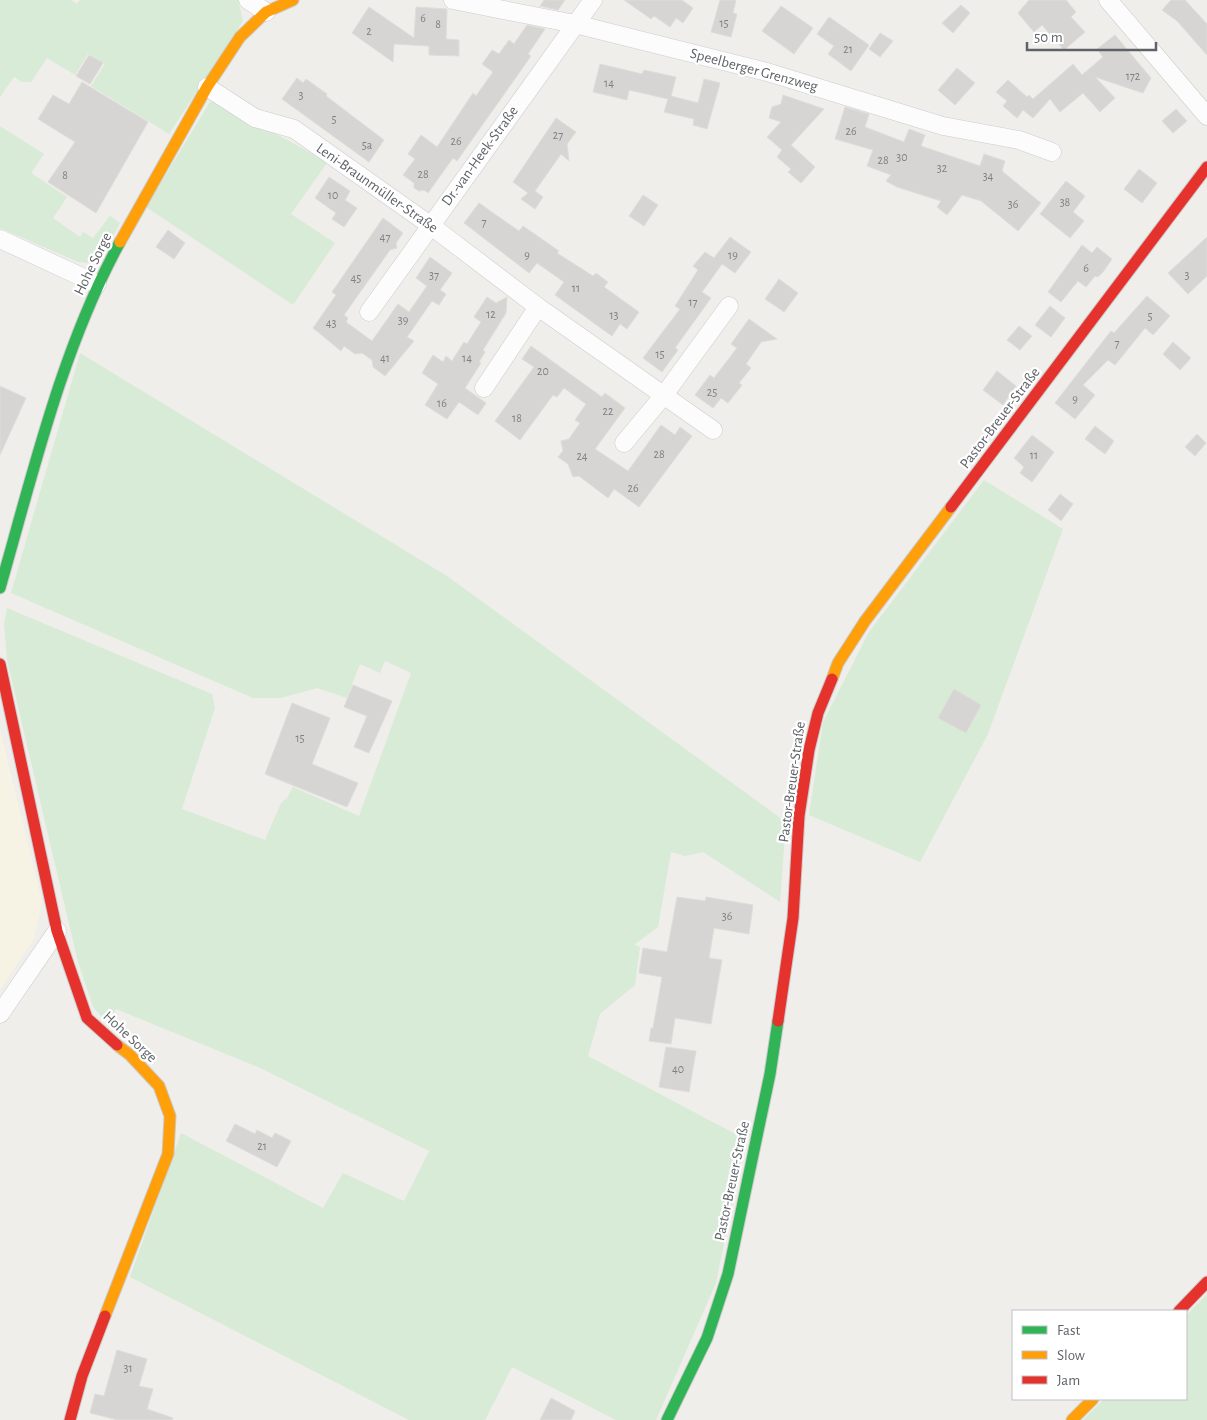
<svg xmlns="http://www.w3.org/2000/svg" width="1207" height="1420" viewBox="0 0 1207 1420" font-family="'Alegreya Sans',sans-serif">
  <style>
    .commercial { fill: #f7f3e4 }
    .green { fill: #d8ebd6 }
    .building { fill: #d6d5d3; stroke: #deddd9 }
    .lines { fill: none; stroke-linecap: round; stroke-linejoin: round }
    .street-casing { stroke: #cbcccc; stroke-width: 19 }
    .fast-casing { stroke: #cacacb; stroke-width: 13 }
    .slow-casing { stroke: #cacacb; stroke-width: 13 }
    .jam-casing { stroke: #cacacb; stroke-width: 13 }
    .street { stroke: #fdfcfc; stroke-width: 18 }
    .fast { stroke: #30b455; stroke-width: 11 }
    .slow { stroke: #ff9f0a; stroke-width: 11 }
    .jam { stroke: #e5322d; stroke-width: 11 }
    .labels { text-anchor: middle; dominant-baseline: central; stroke-width: 4.5; stroke-linejoin: round; paint-order: stroke }
    .number-label { font-size: 12px; fill: #7e8184 }
    .street-label { font-size: 15px; fill: #5f6368; stroke: #fff }
  </style>
  <rect width="100%" height="100%" fill="#efeeea"/>
  <path class="commercial" d="M0 730 42 902 34 938 0 990Z"/>
  <g class="green">
    <path d="M0 0H71L77 4 80 0H238L243 21 169 134 91 86 105 64 88 54 75 75 47 58 31 82H22L14 77 0 97Z"/>
    <path d="M210 102H216C253 123 290 140 327 163L291 214 335 243 293 305 146 207Z"/>
    <path d="M0 126 44 154 31 173 67 197 53 218 80 237 83 232 93 238 110 216 120 223 103 254 97 260 88 263 78 262 0 228Z"/>
    <path d="M80 353 447 576 786 822 780 902 703 852 685 856 671 852 658 927 634 945 640 947 635 985 600 1014 588 1056 745 1139 716 1283 656 1420H616L512 1367 485 1420H409L130 1277 181 1133 323 1208 343 1173 404 1201 429 1151 260 1068 116 1009 108 1024 93 1007 78 962 7 660 4 624 7 608 212 694 215 708 182 809 265 840 281 803 287 798 293 787 359 816 411 673 385 661 380 673 360 664 347 698 317 688 281 698H253L11 593Z"/>
    <path d="M984 480 1063 529 988 734 920 862 809 815 823 722 869 632Z"/>
    <path d="M1207 1294V1420H1083L1104 1399H1186V1316Z"/>
  </g>
  <g class="building">
    <path d="M544 0H565L558 10 540 6Z"/>
    <path d="M624 0H682L693 8 683 23 676 18 670 27 654 16 651 19Z"/>
    <path d="M720 0H736L733 13 737 14 731 37 711 32Z"/>
    <path d="M1029 0H1066L1076 12 1071 17 1085 32 1064 50 1042 25 1034 32 1018 13Z"/>
    <path d="M1171 0H1185L1207 24V55L1177 21 1162 10Z"/>
    <path d="M961 5 970 13 953 33 942 23Z"/>
    <path d="M781 6 813 28 794 54 762 31Z"/>
    <path d="M369 7 414 38 416 7 447 9 446 39 459 40V56L429 55V46L394 44 393 62 352 33Z"/>
    <path d="M829 17 869 45 851 71 828 54 834 46 817 34Z"/>
    <path d="M527 25 545 29 528 54 531 56 457 161 453 158 428 193 424 190 419 191 414 188V183L403 175 415 159 408 154 421 135 437 147 473 93 476 96 493 72 482 64 492 50 499 54 509 40 514 44Z"/>
    <path d="M880 33 893 41 880 57 869 49Z"/>
    <path d="M1115 35 1151 78 1143 93 1095 77 1115 98 1100 112 1083 93 1060 112 1050 99 1033 118 1023 110 1017 118 1003 106 1007 101 996 92 1008 80 1027 97 1029 95 1033 99 1073 64 1082 75 1103 57 1097 49Z"/>
    <path d="M89 55 103 63 90 84 76 76Z"/>
    <path d="M600 64 642 74 644 70 676 77 671 96 698 103 704 79 720 83 707 129 693 125 694 119 664 112 668 99 629 90 627 100 593 92Z"/>
    <path d="M957 68 975 83 955 105 938 90Z"/>
    <path d="M297 78 303 83 306 79 327 94 326 96 384 140 369 162 282 99Z"/>
    <path d="M82 82 148 122 96 213 48 182 75 142 38 119 53 95 69 104Z"/>
    <path d="M783 95 824 109 791 145 815 167 801 183 788 172 791 169 777 157 782 150 767 137 781 122 769 118 772 107 781 104Z"/>
    <path d="M845 107 869 114 865 127 904 142 909 129 925 135 921 146 980 166 984 154 1005 161 1002 171 1041 203 1018 231 981 201 962 195 947 215 937 207 941 201 897 187 886 181 891 175 867 166 873 150 835 139Z"/>
    <path d="M1176 109 1187 121 1173 133 1162 121Z"/>
    <path d="M556 118 576 132 567 144 569 161 561 154 535 191 543 197 535 209 521 199 528 193 513 182Z"/>
    <path d="M1139 169 1157 183 1142 203 1124 189Z"/>
    <path d="M329 177 350 191 345 200 357 208 344 227 332 219 336 213 315 198Z"/>
    <path d="M1066 181 1085 196 1073 212 1084 221 1070 238 1040 214Z"/>
    <path d="M643 195 658 205 644 226 629 216Z"/>
    <path d="M479 203 519 231 523 226 559 251 557 253 593 276 596 273 608 282 604 287 639 312 627 329 620 324 612 336 555 295 564 282 537 263 529 273 464 223Z"/>
    <path d="M383 218 403 233 396 243 397 248 390 250 344 315 348 318 346 322 372 341 398 304 409 312 427 286 416 278 430 257 452 273 440 290 446 294 439 305 432 301 407 337 414 341 385 376 373 367 372 360 362 353 355 354 344 346 341 351 313 328 336 295 332 292Z"/>
    <path d="M168 230 185 243 174 259 156 247Z"/>
    <path d="M730 237 751 252 735 273 722 264 702 292 711 298 675 348 678 350 662 372 643 358 680 309 675 306 698 270 693 266 705 252 714 258Z"/>
    <path d="M1207 237V276L1188 294 1168 273Z"/>
    <path d="M1082 245 1092 253 1097 247 1112 259 1103 272 1098 277 1095 276 1086 287 1078 281 1061 302 1048 292Z"/>
    <path d="M779 279 798 293 784 312 765 299Z"/>
    <path d="M1147 296 1170 316 1153 335 1145 328 1115 365 1108 360 1083 385 1095 395 1075 419 1055 403 1111 331 1114 333Z"/>
    <path d="M487 297 496 303 507 297 506 313 483 350 485 352 479 362 481 363 465 388 486 403 478 415 459 402 447 419 425 405 438 384 422 373 433 355 443 362 446 356 452 361 464 342 467 344 481 322 474 317Z"/>
    <path d="M1050 306 1065 318 1051 337 1035 325Z"/>
    <path d="M749 319 777 339 761 342 746 364 751 368 739 383 742 385 728 403 721 398 713 408 695 395 710 375 714 378 737 348 731 344Z"/>
    <path d="M1019 326 1032 336 1020 350 1007 340Z"/>
    <path d="M1173 342 1191 358 1180 370 1163 354Z"/>
    <path d="M531 346 602 397 605 393 625 408 595 449 628 471 661 425 675 435 680 427 692 436 639 507 614 489 608 498 579 476 573 477 568 464 558 457 563 451 561 441 569 439 580 423 575 420 586 404 564 388 557 397 553 395 520 440 495 421 534 367 522 359Z"/>
    <path d="M997 371 1016 386 1003 405 983 390Z"/>
    <path d="M0 386 26 398 0 455Z"/>
    <path d="M1095 426 1114 441 1105 454 1085 439Z"/>
    <path d="M1197 434 1206 443 1195 456 1185 447Z"/>
    <path d="M1032 435 1054 452 1032 482 1020 473 1024 467 1014 458Z"/>
    <path d="M1060 494 1073 504 1061 521 1048 510Z"/>
    <path d="M353 685 392 701 369 753 354 747 367 716 344 707Z"/>
    <path d="M954 689 981 705 966 733 938 718Z"/>
    <path d="M292 703 330 718 312 764 358 783 347 807 265 774Z"/>
    <path d="M677 897 705 901 706 897 753 905 749 934 714 928 709 958 722 960 711 1024 675 1018 671 1044 649 1041 651 1028H653L662 977 639 973 643 948 667 952Z"/>
    <path d="M666 1047 696 1051 689 1092 659 1087Z"/>
    <path d="M235 1124 255 1134 257 1130 272 1138 275 1133 291 1141 277 1167 226 1141Z"/>
    <path d="M117 1350 147 1359 139 1386 153 1389 147 1409 173 1418 172 1420H118L90 1413 95 1394 104 1396Z"/>
    <path d="M551 1398 575 1411 571 1420H540Z"/>
  </g>
  <g class="lines">
    <g class="street-casing">
      <g id="street">
        <path d="M248 0 266 12"/>
        <path d="M453 0 575 24 767 72 943 126 1019 140 1052 152"/>
        <path d="M1108 0 1207 116"/>
        <path d="M207 87 255 118 294 129 430 225 538 307 713 430"/>
        <path d="M0 239 97 284"/>
        <path d="M369 312 593 0"/>
        <path d="M484 388 538 307"/>
        <path d="M624 443 664 395 729 306"/>
        <path d="M0 1014 57 931"/>
      </g>
    </g>
    <g class="fast-casing">
      <g id="fast">
        <path d="M0 588C33 473 62 348 120 242"/>
        <path d="M667 1420 707 1338 728 1274 770 1074 778 1021"/>
      </g>
    </g>
    <g class="slow-casing">
      <g id="slow">
        <path d="M120 242 207 87 240 37 266 12 293 0"/>
        <path d="M832 679 838 663 865 621 951 507"/>
        <path d="M105 1316 168 1154 170 1116 159 1086 130 1055 117 1045"/>
        <path d="M1072 1420 1093 1399"/>
      </g>
    </g>
    <g class="jam-casing">
      <g id="jam">
        <path d="M951 507 1207 167"/>
        <path d="M0 664 57 931 87 1018 117 1045"/>
        <path d="M778 1021 793 918 799 816 809 750 818 713 832 679"/>
        <path d="M1179 1311 1207 1282"/>
        <path d="M70 1420 82 1376 105 1316"/>
      </g>
    </g>
    <use href="#street" class="street"/>
    <use href="#fast" class="fast"/>
    <use href="#slow" class="slow"/>
    <use href="#jam" class="jam"/>
  </g>
  <g class="labels">
    <g class="number-label">
      <text x="423" y="18">6</text>
      <text x="724" y="23">15</text>
      <text x="438" y="24">8</text>
      <text x="369" y="31">2</text>
      <text x="848" y="49">21</text>
      <text x="1133" y="76">172</text>
      <text x="609" y="83">14</text>
      <text x="301" y="95">3</text>
      <text x="334" y="119">5</text>
      <text x="851" y="131">26</text>
      <text x="558" y="135">27</text>
      <text x="456" y="141">26</text>
      <text x="367" y="145">5a</text>
      <text x="902" y="157">30</text>
      <text x="883" y="160">28</text>
      <text x="942" y="168">32</text>
      <text x="423" y="174">28</text>
      <text x="65" y="175">8</text>
      <text x="988" y="176">34</text>
      <text x="333" y="195">10</text>
      <text x="1065" y="202">38</text>
      <text x="1013" y="204">36</text>
      <text x="484" y="222">7</text>
      <text x="385" y="237">47</text>
      <text x="527" y="255">9</text>
      <text x="733" y="255">19</text>
      <text x="1086" y="268">6</text>
      <text x="434" y="275">37</text>
      <text x="1187" y="275">3</text>
      <text x="356" y="278">45</text>
      <text x="576" y="288">11</text>
      <text x="693" y="302">17</text>
      <text x="491" y="314">12</text>
      <text x="614" y="315">13</text>
      <text x="1150" y="316">5</text>
      <text x="403" y="320">39</text>
      <text x="331" y="323">43</text>
      <text x="1117" y="343">7</text>
      <text x="660" y="354">15</text>
      <text x="385" y="358">41</text>
      <text x="467" y="358">14</text>
      <text x="543" y="371">20</text>
      <text x="712" y="392">25</text>
      <text x="1075" y="399">9</text>
      <text x="442" y="403">16</text>
      <text x="608" y="411">22</text>
      <text x="517" y="418">18</text>
      <text x="659" y="454">28</text>
      <text x="1034" y="455">11</text>
      <text x="582" y="456">24</text>
      <text x="633" y="488">26</text>
      <text x="300" y="738">15</text>
      <text x="727" y="916">36</text>
      <text x="678" y="1069">40</text>
      <text x="262" y="1146">21</text>
      <text x="128" y="1368">31</text>
    </g>
    <g class="street-label">
      <text transform="translate(754 70) rotate(15)">Speelberger Grenzweg</text>
      <text transform="translate(480 156) rotate(-54)">Dr.-van-Heek-Straße</text>
      <text transform="translate(377 188) rotate(35)">Leni-Braunmüller-Straße</text>
      <text transform="translate(93 264) rotate(-64)">Hohe Sorge</text>
      <text transform="translate(1000 418) rotate(-53)">Pastor-Breuer-Straße</text>
      <text transform="translate(792 782) rotate(-82)">Pastor-Breuer-Straße</text>
      <text transform="translate(130 1037) rotate(43)">Hohe Sorge</text>
      <text transform="translate(732 1181) rotate(-78)">Pastor-Breuer-Straße</text>
    </g>
  </g>
  <rect x="1012" y="1310" width="175" height="90" fill="#ffffff" stroke="#bfc1c3"/>
  <rect x="1022" y="1326" width="25" height="8" fill="#30b455" stroke="#bfc1c3"/>
  <text x="1057" y="1335" font-size="15" fill="#5f6368">Fast</text>
  <rect x="1022" y="1351" width="25" height="8" fill="#ff9f0a" stroke="#bfc1c3"/>
  <text x="1057" y="1360" font-size="15" fill="#5f6368">Slow</text>
  <rect x="1022" y="1376" width="25" height="8" fill="#e5322d" stroke="#bfc1c3"/>
  <text x="1057" y="1385" font-size="15" fill="#5f6368">Jam</text>
  <path d="M1027 42v8h129v-8" fill="none" stroke="#5f6368" stroke-width="2.5"/>
  <text x="1034" y="42" font-size="15" fill="#5f6368" stroke="#ffffff" stroke-width="4" paint-order="stroke">50 m</text>
</svg>
